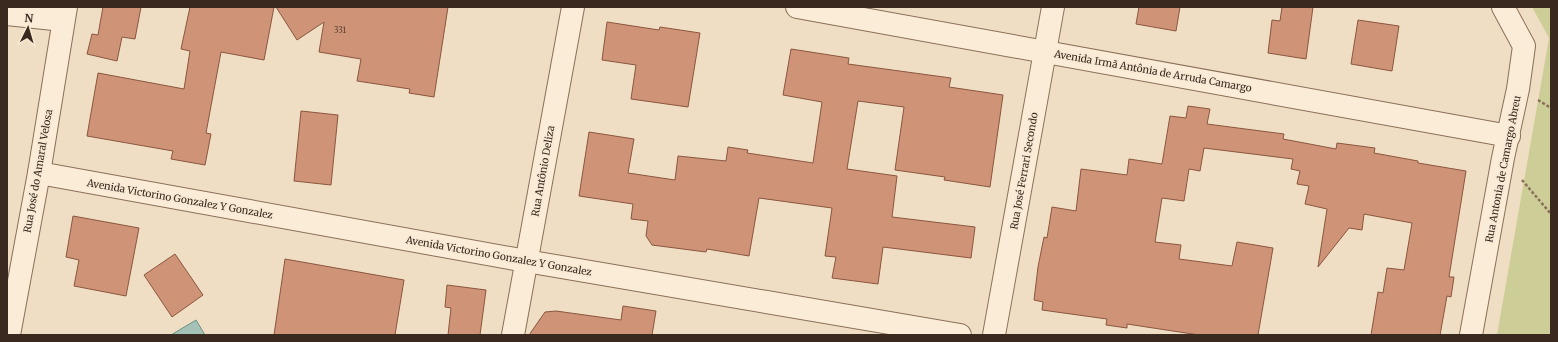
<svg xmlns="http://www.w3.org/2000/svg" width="1558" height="342" font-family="Merriweather,serif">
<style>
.green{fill:#cdce97}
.water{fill:#a6c2b7;stroke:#6c9184}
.building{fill:#cf9478;stroke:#8a563e}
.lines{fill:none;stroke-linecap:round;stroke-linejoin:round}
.street-casing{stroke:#8b6f59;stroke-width:24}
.path{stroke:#8b6f59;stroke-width:2.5;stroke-dasharray:3 2;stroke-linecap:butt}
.street{stroke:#faecd7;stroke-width:22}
.labels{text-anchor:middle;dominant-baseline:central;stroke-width:3.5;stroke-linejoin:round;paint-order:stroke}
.number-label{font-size:8px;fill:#5f4434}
.street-label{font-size:10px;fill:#3a291e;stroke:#f7e9d3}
</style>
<rect width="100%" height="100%" fill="#efdec3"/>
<path class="green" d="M1532,7h19v328h-54l52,-297z"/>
<path class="water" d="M196,320l9,15h-34z"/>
<g class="building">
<path d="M103,7h38l-6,32 -13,-2 -5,24 -30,-7 5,-20 6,1z"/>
<path d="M190,7h84l-10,53 -43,-8 -15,81 5,1 -6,31 -34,-6 2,-8 -86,-15 11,-63 86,16 6,-38 -9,-2z"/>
<path d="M276,7h172l-14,90 -25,-4 1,-4 -53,-8 4,-22 -42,-7 5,-30 -27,18z"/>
<path d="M1139,7h41l-4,24 -40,-7z"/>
<path d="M1282,7h31l-7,52 -38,-6 4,-33 8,1z"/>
<path d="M1358,20l41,6 -7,45 -41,-7z"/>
<path d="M607,22l52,8 1,-3 40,6 -12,74 -57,-8 5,-34 -34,-5z"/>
<path d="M791,49l58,9 -1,6 103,14 -2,9 54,8 -13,92 -46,-7 1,-3 -50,-7 9,-63 -46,-6 -11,68 50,7 -5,41 83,10 -4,31 -88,-11 -5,37 -46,-6 4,-21 -11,-1 7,-48 -73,-10 -10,58 -42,-7 -1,3 -54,-7 -6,-9 2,-15 -17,-2 2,-15 -54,-8 10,-64 45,7 -6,34 47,7 3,-24 48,5 2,-14 20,3 -1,3 66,10 9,-61 -39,-7z"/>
<path d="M1188,106l22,3 -3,15 77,10 -1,5 53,10 1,-6 38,5 -1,5 44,8v2l48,8 -17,106h5l-3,20 -4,-1 -7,39h-69l7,-43 5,1 4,-25 17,2 8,-47 -48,-9 -2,16 -13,-2 -31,39 9,-58 -22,-5 4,-18 -12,-2 3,-13 -9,-2 2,-10 -89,-11 -4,23 -11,-2 -5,32 -22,-3 -7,44 26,3 -2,14 53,7 5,-24 36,6 -15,87h-59l-72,-11v4l-21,-3 1,-6 -65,-9 1,-8 -9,-2 4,-33 6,-30 3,1 5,-31 24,4 5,-42 46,6 2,-16 33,5 8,-48 16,2z"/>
<path d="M301,111l37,4 -7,70 -37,-4z"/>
<path d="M73,216l66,12 -13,68 -52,-10 5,-26 -13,-3z"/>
<path d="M175,254l28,41 -31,22 -28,-42z"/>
<path d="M285,259l119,21 -9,55h-121z"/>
<path d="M447,285l39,5 -6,45h-32l3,-27 -6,-1z"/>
<path d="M623,306l33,5 -4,24h-123l16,-23 11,-1 65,9z"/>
</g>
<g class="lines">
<g class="street-casing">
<g id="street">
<path d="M797,7l712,129"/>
<path d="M7,14l56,6"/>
<path d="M39,173l487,88 434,74"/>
<path d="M9,335l30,-162 27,-166"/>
<path d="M513,335l60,-328"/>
<path d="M994,335l59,-328"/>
<path d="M1471,335l32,-177 15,-69 6,-43 -21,-39"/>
</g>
</g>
<g class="path">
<path d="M1538,100l13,8"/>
<path d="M1522,180l29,34"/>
</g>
<use href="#street" class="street"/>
</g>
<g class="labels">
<g class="number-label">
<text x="340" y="30">331</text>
</g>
<g class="street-label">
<text transform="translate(1153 71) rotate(10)">Avenida Irmã Antônia de Arruda Camargo</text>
<text transform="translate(1503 169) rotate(-79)">Rua Antonia de Camargo Abreu</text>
<text transform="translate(38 171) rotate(-80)">Rua José do Amaral Velosa</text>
<text transform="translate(543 171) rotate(-80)">Rua Antônio Deliza</text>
<text transform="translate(1024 171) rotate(-80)">Rua José Ferrari Secondo</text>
<text transform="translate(180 199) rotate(10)">Avenida Victorino Gonzalez Y Gonzalez</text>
<text transform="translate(499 256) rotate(10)">Avenida Victorino Gonzalez Y Gonzalez</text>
</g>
</g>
<rect width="1558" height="342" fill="none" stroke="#3a291e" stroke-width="16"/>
<g transform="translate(28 28) rotate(5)" stroke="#f7e9d3" stroke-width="3" paint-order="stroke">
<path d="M0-3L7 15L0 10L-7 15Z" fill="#3a291e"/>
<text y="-6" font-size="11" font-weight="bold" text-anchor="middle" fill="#3a291e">N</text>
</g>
</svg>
